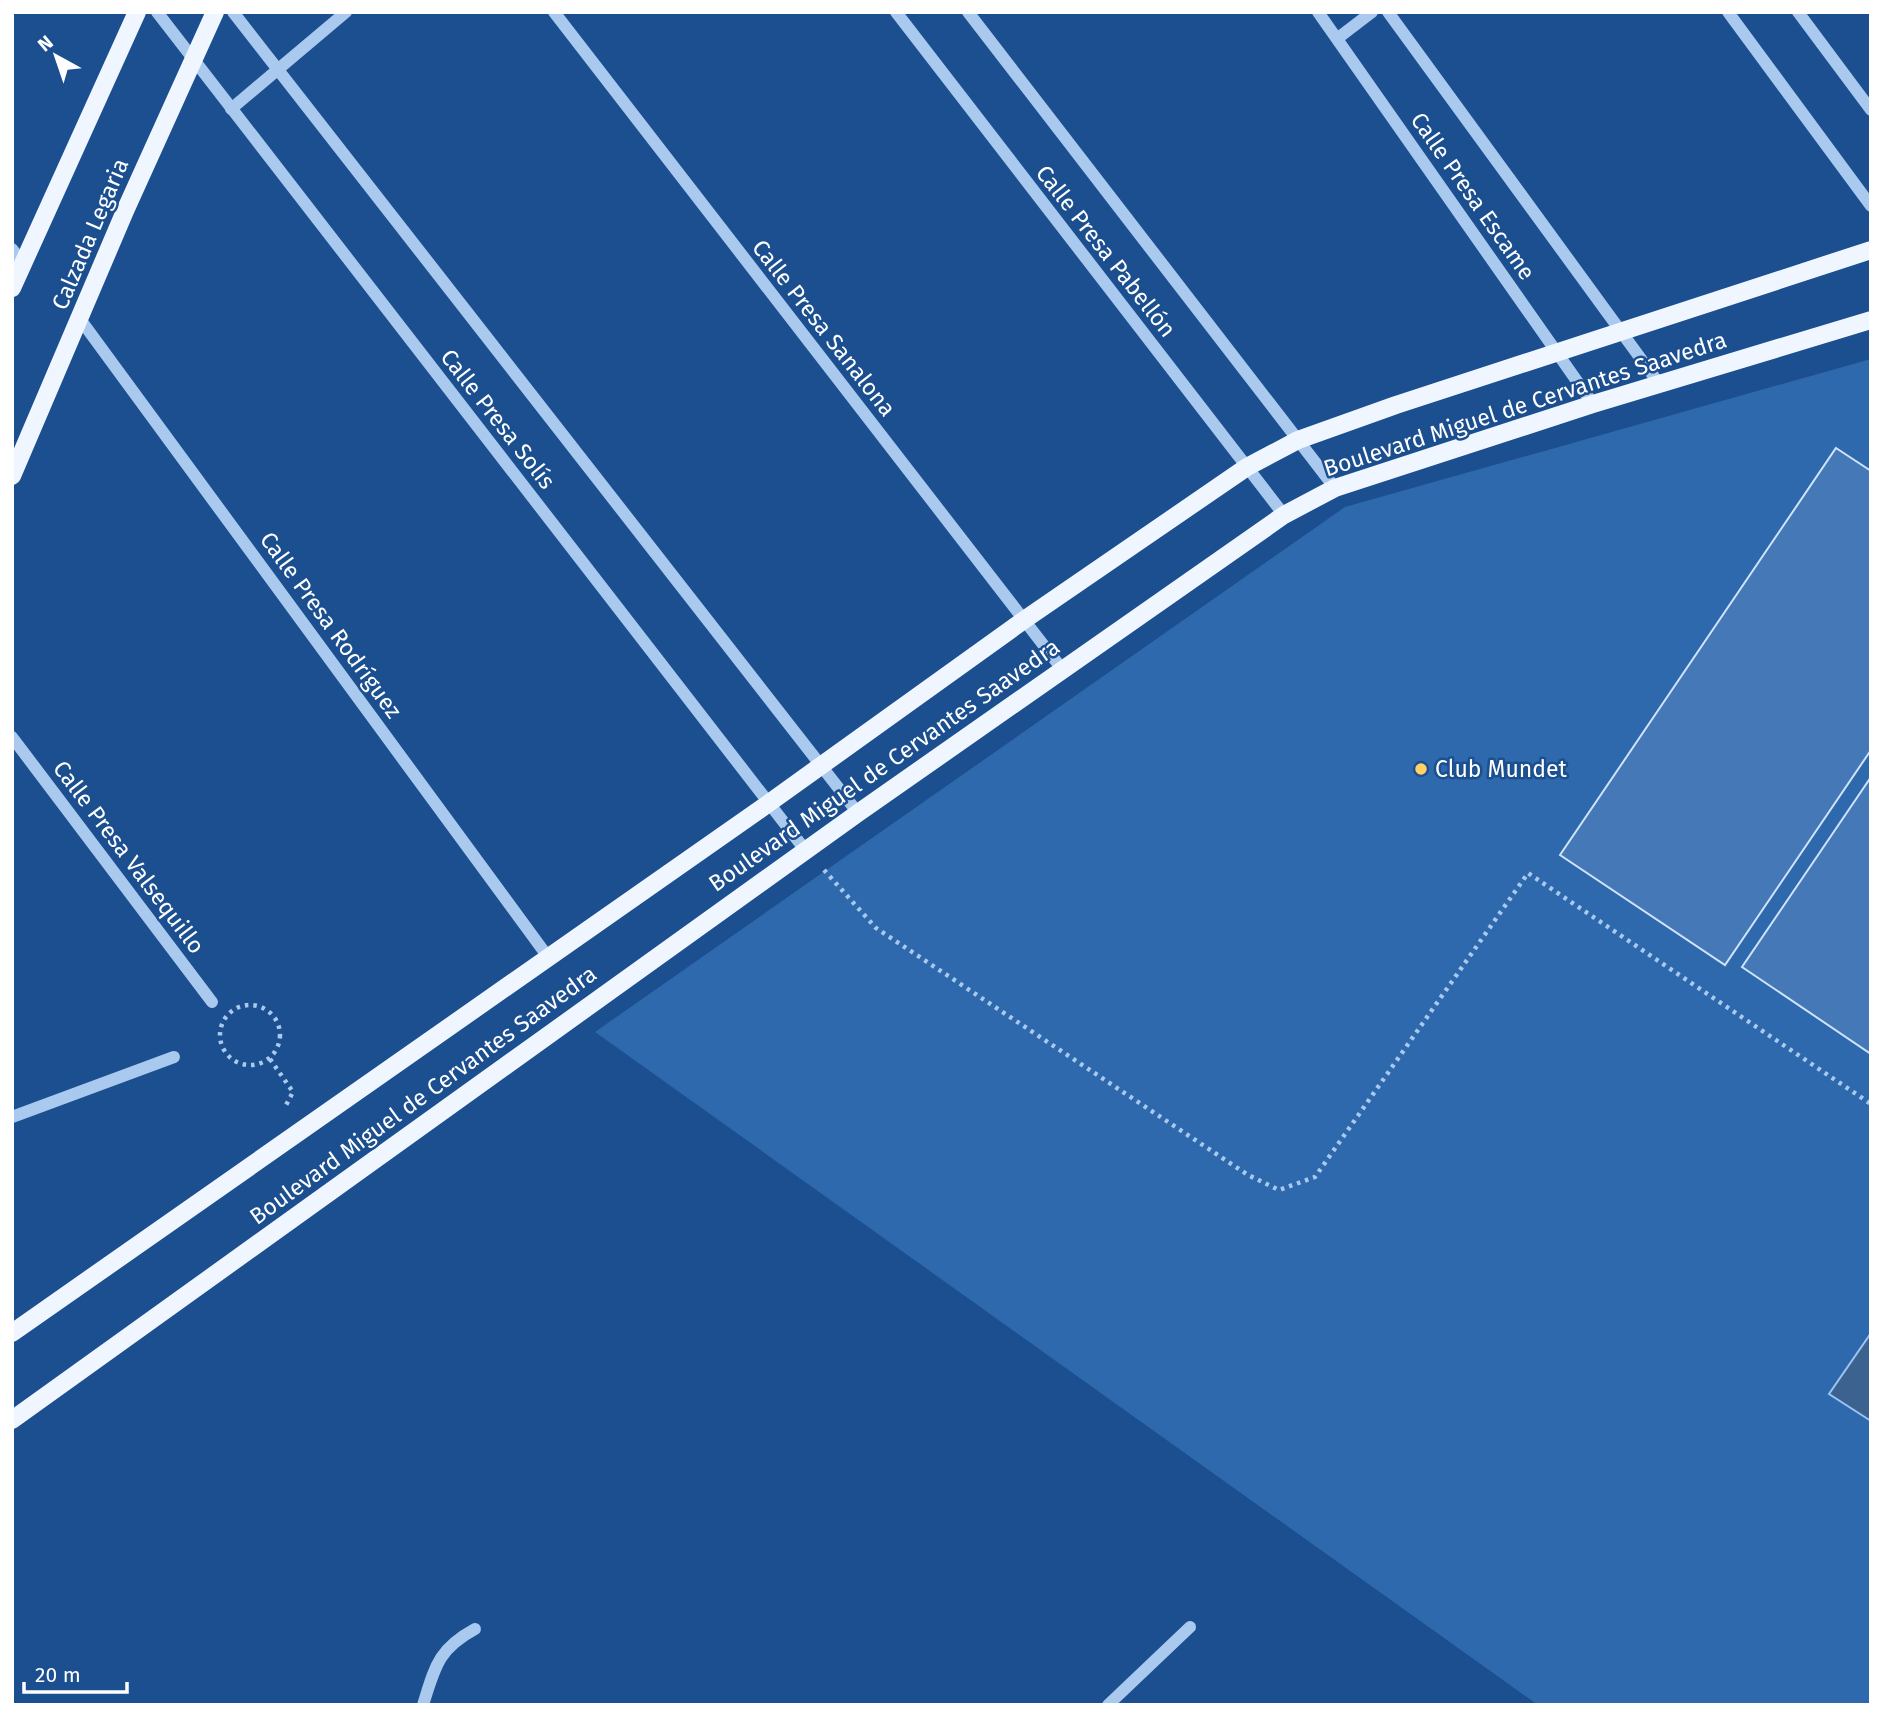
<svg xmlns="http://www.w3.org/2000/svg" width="1883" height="1717" font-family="'Fira Sans',sans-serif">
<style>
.green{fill:#2e69ad}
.water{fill:#3c6290;stroke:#9cc4f0;stroke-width:2}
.building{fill:#4478b7;stroke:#cfe3fa;stroke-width:2}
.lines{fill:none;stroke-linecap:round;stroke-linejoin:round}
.path{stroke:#a9c9ee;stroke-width:4.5;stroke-dasharray:3.5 5;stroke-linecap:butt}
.minor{stroke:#a9c9ee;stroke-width:12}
.major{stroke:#f0f6ff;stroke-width:18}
.poi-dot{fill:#ffd166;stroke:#1b4f8f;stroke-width:2.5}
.labels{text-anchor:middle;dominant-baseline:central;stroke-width:5;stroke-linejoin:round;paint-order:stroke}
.street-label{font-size:23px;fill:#fff;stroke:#1b4f8f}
.poi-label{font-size:23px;fill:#fff;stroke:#1b4f8f;text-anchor:start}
</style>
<rect width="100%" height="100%" fill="#1b4f8f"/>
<path class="green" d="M1871,359v1346h-333l-943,-673 750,-525z"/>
<path class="water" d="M1871,1333v88l-42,-27z"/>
<g class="building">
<path d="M1836,448l35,23v279l-146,215 -165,-110z"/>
<path d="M1871,777v277l-129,-87z"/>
</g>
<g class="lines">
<g class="path">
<path d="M824,870l52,58 372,247 31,15 36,-13 213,-304 343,231"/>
<circle cx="250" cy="1035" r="30"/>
<path d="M270,1059l23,33 -8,15"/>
</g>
<g class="minor">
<path d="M157,12l649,839"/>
<path d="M233,12l625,801"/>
<path d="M554,12l508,657"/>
<path d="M896,12l388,503"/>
<path d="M968,12l367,476"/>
<path d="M1318,12l275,392"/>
<path d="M1388,12l272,373"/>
<path d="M1728,12l143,194"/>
<path d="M1798,12l73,98"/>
<path d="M1338,38l34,-26"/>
<path d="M231,109l115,-97"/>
<path d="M12,249l11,14"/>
<path d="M80,319l468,638"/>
<path d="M12,737l200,265"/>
<path d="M12,1117l162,-60"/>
<path d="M423,1705c12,-38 15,-56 52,-76"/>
<path d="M1108,1705l82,-78"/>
</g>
<g class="major">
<path d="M12,288l125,-276"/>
<path d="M12,476l113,-265 90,-199"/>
<path d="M12,1333l757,-530 255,-183 223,-153 51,-27 98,-35 475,-155"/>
<path d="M12,1420l846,-607 426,-298 51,-27 258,-84 278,-84"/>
</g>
</g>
<circle class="poi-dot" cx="1421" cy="769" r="7"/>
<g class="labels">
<g class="street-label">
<text transform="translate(1473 196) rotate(55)">Calle Presa Escame</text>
<text transform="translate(90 234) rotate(-67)">Calzada Legaria</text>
<text transform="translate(1106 251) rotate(52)">Calle Presa Pabellón</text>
<text transform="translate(824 328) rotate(52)">Calle Presa Sanalona</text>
<text transform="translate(1525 404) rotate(-18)">Boulevard Miguel de Cervantes Saavedra</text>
<text transform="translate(498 419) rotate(52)">Calle Presa Solís</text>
<text transform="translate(331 625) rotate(54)">Calle Presa Rodríguez</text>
<text transform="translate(884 765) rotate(-35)">Boulevard Miguel de Cervantes Saavedra</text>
<text transform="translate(129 857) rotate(53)">Calle Presa Valsequillo</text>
<text transform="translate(423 1095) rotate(-36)">Boulevard Miguel de Cervantes Saavedra</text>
</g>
<g class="poi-label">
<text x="1435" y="769">Club Mundet</text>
</g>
</g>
<rect width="1883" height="1717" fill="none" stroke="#ffffff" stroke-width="28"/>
<g transform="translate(56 56) rotate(320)" stroke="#1b4f8f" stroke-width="5" paint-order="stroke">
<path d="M0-5L12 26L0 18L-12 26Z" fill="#ffffff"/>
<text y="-10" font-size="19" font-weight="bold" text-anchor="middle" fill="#ffffff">N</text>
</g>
<path d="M24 1682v10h103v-10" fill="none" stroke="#ffffff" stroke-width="3.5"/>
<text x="35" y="1682" font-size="21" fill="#ffffff" stroke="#1b4f8f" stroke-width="5" paint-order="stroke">20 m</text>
</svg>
